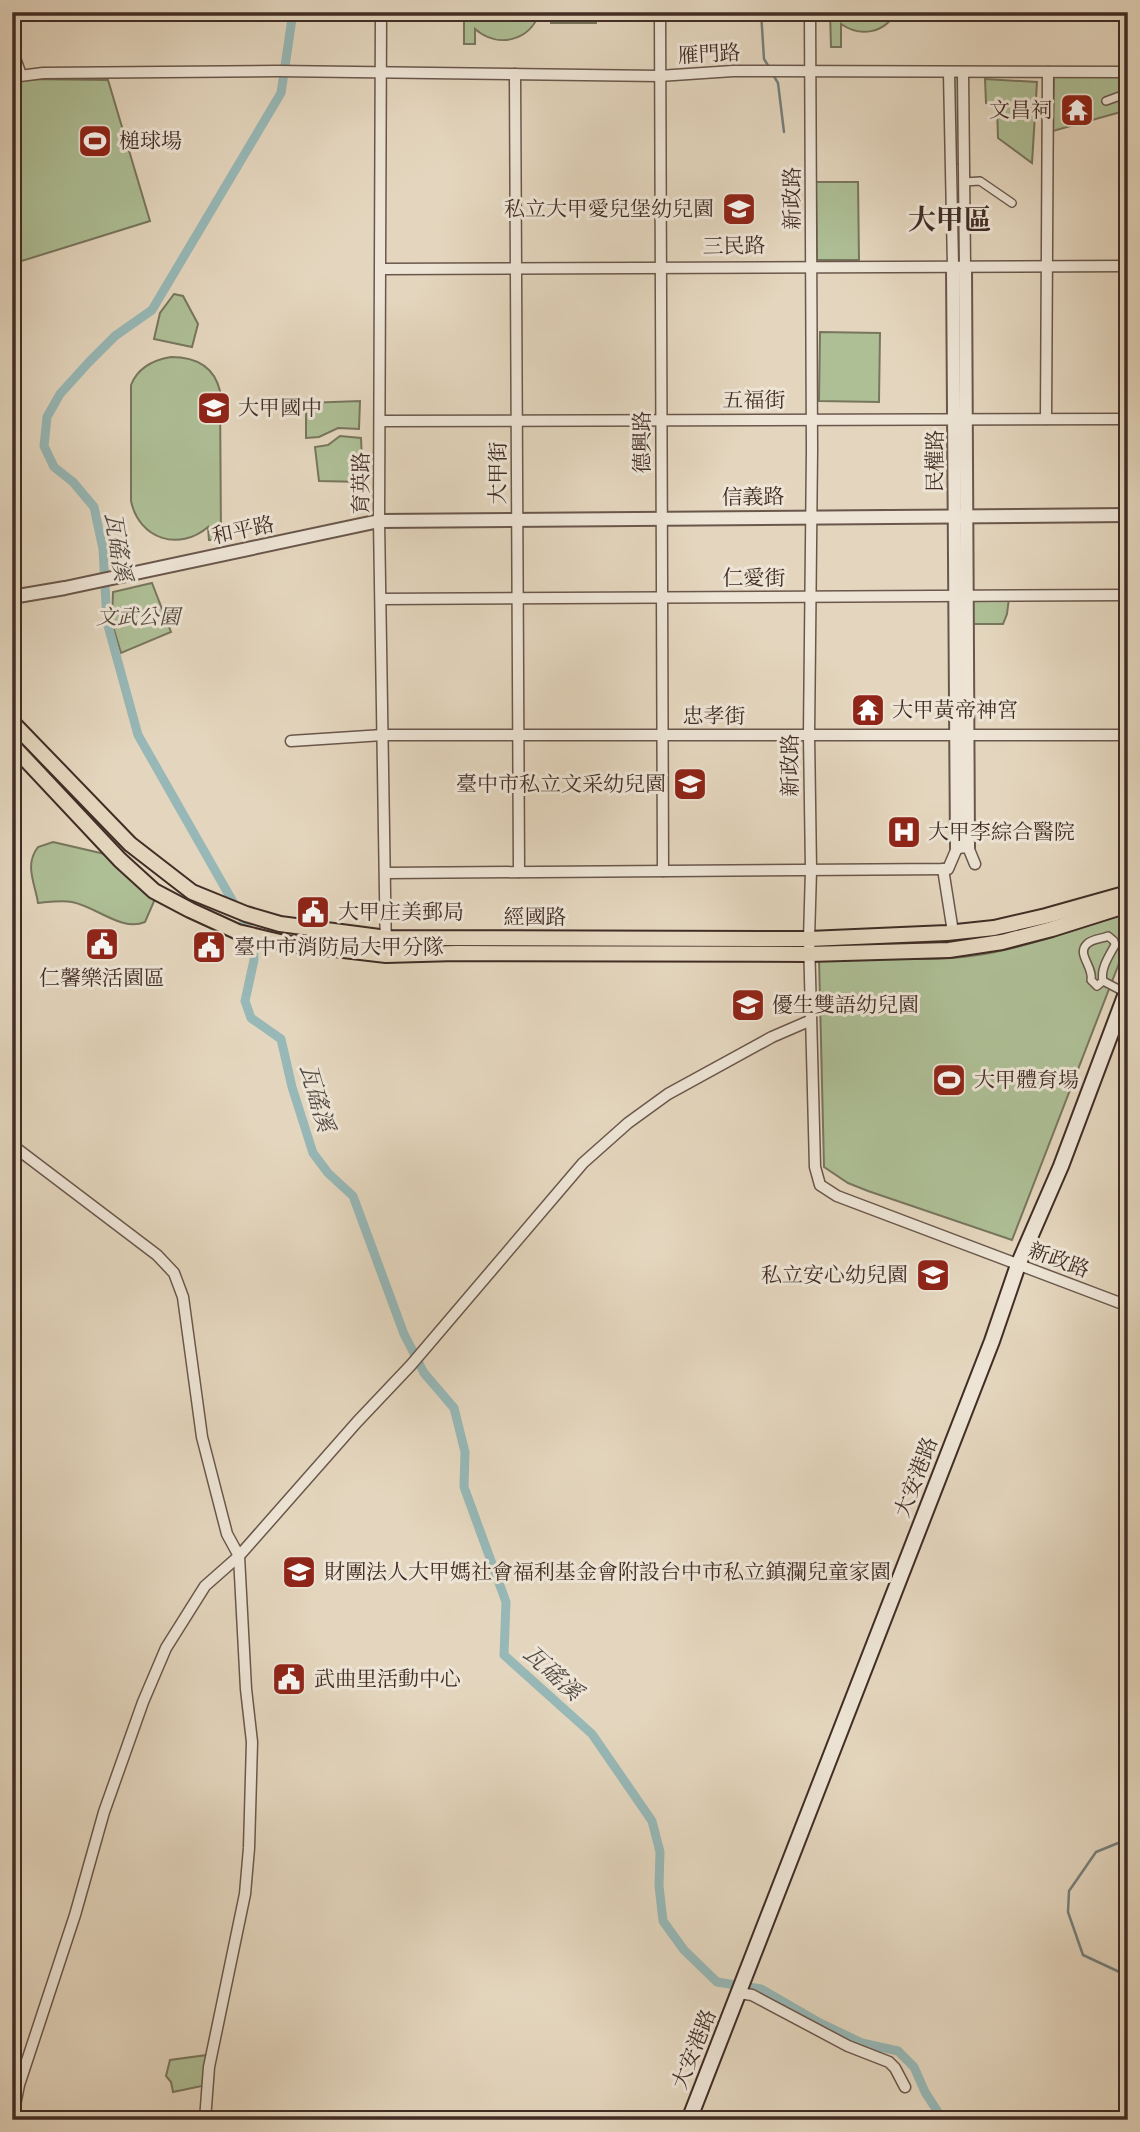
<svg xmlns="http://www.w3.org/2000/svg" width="1140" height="2132" font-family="'IM FELL French Canon','Noto Serif TC',serif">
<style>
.green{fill:#aebf96;stroke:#78765e;stroke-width:2}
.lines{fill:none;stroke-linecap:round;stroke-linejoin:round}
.stream{stroke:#75807d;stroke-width:2.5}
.canal{stroke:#97b8b7;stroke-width:9}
.pedestrian-casing{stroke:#6a574b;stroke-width:10}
.minor-casing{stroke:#6a574b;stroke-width:13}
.tertiary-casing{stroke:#6a574b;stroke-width:16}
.secondary-casing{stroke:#412d25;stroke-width:18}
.primary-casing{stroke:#412d25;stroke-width:18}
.pedestrian{stroke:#ede4d5;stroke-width:7}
.minor{stroke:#ede4d5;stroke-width:10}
.tertiary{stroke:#ede4d5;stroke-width:12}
.secondary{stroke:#ede4d5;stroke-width:14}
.primary{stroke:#e4d6be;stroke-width:14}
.labels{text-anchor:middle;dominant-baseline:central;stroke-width:6;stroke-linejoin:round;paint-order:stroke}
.street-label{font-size:21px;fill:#412d25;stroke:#ede4d5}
.poi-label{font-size:21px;fill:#412d25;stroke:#ede4d5;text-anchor:start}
.park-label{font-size:21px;font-style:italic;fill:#574a3c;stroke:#ede4d5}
.water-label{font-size:23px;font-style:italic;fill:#524942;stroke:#ede4d5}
.district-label{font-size:28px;font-weight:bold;fill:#412d25;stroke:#ede4d5}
</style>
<rect width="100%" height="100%" fill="#e4d6be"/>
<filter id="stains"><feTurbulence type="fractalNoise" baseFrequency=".00286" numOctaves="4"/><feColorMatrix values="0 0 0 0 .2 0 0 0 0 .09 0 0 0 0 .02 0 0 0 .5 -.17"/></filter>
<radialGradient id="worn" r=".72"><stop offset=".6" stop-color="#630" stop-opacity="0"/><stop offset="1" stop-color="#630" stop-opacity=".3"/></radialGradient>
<g class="green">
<path d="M464,12h76c-10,29 -42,37 -65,17v15h-11z"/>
<rect x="551" y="12" width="45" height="11"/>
<path d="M830,12h66c-12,22 -36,25 -55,12v23h-10z"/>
<path d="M1054,73h74v37l-75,21z"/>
<path d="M951,77h8l2,87h-9z"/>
<path d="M24,79l84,1 42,141 -138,43v-181z"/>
<path d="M985,79l52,3 -5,81 -34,-25 -1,-32 -11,-3z"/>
<path d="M816,182h42l1,78h-42z"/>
<path d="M174,294l9,2 15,28 -6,23 -38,-8 6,-26z"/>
<path d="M820,332l60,1 -1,69 -60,-1z"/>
<path d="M171,357c25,0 43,9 49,34l1,149h-12l-1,-13c-29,25 -69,12 -77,-26v-116c7,-18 22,-25 40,-28z"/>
<path d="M360,401l-1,28 -21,-1 -19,9 -13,1v-35z"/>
<path d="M340,436l21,2 2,44 -44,-1 -4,-34 13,-2z"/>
<path d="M152,583l19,49 -50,21 -9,-30 1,-31z"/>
<path d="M972,598h37l-2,16 -4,10h-32z"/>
<path d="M53,842l56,13 46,44 -10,23c-23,10 -48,-15 -73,-20 -11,-2 -23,0 -34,1 -3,-20 -14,-38 0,-56z"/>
<path d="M1128,911v29l-116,300 -144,-49 -20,-8 -24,-16 -5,-209 2,-2c51,1 106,7 157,-1 51,-8 101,-27 150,-44z"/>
<path d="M207,2055l-5,31 -29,6 -2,-10 -5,-6 4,-16z"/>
</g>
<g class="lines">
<g class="stream">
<path d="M761,12l3,47 5,8"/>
<path d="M772,73l6,10 6,49"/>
<path d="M1128,1839l-32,13 -27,39 -1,21 15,43 45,21"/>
</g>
<path class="canal" d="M293,12l-12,81 -129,217 -37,26 -26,26 -29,32 -13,23 -3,29 10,21 19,15 21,25 9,42 4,73 31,113 115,202 1,23 -9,41 6,17 30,21 11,48 21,66 15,20 25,23 51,138 20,39 30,35 11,44 -1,35 42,115 -2,53 88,79 60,87 8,31 -1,34 4,35 21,29 33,32 44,7 57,33 44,21 36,8 16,16 11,25 18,28"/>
<g class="pedestrian-casing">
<g id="pedestrian">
<path d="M1118,72l10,9"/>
<path d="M1106,101l22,-8"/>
<path d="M964,182l16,-1 32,22"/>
<path d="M1108,936l6,5 1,4c-6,11 -15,24 -12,36l-6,5 -6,-6c3,-13 -15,-26 -4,-36 6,-6 15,-5 21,-8z"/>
<path d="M1103,981l23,12"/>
</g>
</g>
<g class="minor-casing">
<g id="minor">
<path d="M381,12l-2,509 7,434"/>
<path d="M660,12l3,859"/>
<path d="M810,12l2,438 -3,285 2,135 -2,69 6,228 5,18 17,11 291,110"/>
<path d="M12,50l9,25"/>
<path d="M949,73l4,193"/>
<path d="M963,73l2,193"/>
<path d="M515,74l4,798"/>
<path d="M12,77l31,-4 234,-2 382,5 74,-5 395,1"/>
<path d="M382,269c248,-3 497,-3 746,-3"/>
<path d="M1046,419l2,-347"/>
<path d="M380,421l748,-2"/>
<path d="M381,599l747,-4"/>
<path d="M291,741l92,-6h745"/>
<path d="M943,869l10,63"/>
<path d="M386,873l562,-4 9,-21 11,-1 7,17"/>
<path d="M12,1145l145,110 17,18 9,24 19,140 25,97 12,22 7,133 6,53 -3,106 -4,46 -36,173 -4,53"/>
<path d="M739,1993l13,2 96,51 41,16 6,6 10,19"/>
<path d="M12,2120l7,-35 56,-170 29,-103 39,-110 23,-54 39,-62 34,-30 118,-134 54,-57 172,-202 45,-40 40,-29 104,-57 37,-16"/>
</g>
</g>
<g class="tertiary-casing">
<g id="tertiary">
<path d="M953,266l4,582"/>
<path d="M965,266l3,581"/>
<path d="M12,597l53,-9 314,-67 749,-6"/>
</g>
</g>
<g class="secondary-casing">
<path id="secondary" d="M689,2120l303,-779 26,-76 43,-99 67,-178"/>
</g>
<g class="primary-casing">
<g id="primary">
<path d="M12,722l118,122 62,48 54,22 34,10 107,14 422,1 138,-6 47,-5 52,-12 82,-23"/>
<path d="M12,745l108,115 34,31 36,19 48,22 46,11 102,12 70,-2 353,1 140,-4 53,-8 50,-13 76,-24"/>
</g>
</g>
<use href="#pedestrian" class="pedestrian"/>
<use href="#minor" class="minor"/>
<use href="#tertiary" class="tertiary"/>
<use href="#secondary" class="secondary"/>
<use href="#primary" class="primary"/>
</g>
<defs>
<g id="temple-square" transform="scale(1.75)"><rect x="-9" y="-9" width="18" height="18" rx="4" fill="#8f2418" stroke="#ede4d5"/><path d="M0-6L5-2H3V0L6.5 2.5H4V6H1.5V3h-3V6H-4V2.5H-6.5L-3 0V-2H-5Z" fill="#fff"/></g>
<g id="stadium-square" transform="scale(1.75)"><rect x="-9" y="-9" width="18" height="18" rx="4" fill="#8f2418" stroke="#ede4d5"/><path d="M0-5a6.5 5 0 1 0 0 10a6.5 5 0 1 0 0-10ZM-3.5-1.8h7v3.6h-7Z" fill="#fff"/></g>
<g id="school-square" transform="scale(1.75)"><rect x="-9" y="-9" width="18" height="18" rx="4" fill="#8f2418" stroke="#ede4d5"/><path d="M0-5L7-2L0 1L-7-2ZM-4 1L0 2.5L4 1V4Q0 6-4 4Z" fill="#fff"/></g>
<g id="hospital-square" transform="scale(1.75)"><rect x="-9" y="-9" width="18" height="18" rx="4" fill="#8f2418" stroke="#ede4d5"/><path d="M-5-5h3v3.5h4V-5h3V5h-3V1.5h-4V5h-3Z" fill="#fff"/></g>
<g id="civic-square" transform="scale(1.75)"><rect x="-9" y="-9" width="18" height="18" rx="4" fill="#8f2418" stroke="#ede4d5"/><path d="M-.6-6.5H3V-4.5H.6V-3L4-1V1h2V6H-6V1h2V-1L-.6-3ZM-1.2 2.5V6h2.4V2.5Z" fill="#fff"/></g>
</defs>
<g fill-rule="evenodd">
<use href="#temple-square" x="1077" y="110"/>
<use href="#stadium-square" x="95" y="141"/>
<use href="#school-square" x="739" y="209"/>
<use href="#school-square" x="214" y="408"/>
<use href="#temple-square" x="868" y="710"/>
<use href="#school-square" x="690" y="784"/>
<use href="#hospital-square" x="904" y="832"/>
<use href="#civic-square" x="313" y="912"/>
<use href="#civic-square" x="102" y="944"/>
<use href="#civic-square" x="209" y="947"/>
<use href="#school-square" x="748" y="1005"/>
<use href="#stadium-square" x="949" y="1080"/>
<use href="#school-square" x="933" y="1275"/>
<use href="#school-square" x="299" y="1572"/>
<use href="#civic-square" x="289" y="1679"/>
</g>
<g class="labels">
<g class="street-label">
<text transform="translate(709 54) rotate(-3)">雁門路</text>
<text transform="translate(792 198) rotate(-90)">新政路</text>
<text transform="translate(734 246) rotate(-1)">三民路</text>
<text x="754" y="400">五福街</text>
<text transform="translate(642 442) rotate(-90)">德興路</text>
<text transform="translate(935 461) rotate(-90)">民權路</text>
<text transform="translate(498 473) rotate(-90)">大甲街</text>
<text transform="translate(361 483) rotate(-90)">育英路</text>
<text transform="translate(753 497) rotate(-1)">信義路</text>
<text transform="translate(243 530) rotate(-12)">和平路</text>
<text x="754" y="578">仁愛街</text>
<text x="714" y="716">忠孝街</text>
<text transform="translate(790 765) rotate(-90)">新政路</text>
<text x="535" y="917">經國路</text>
<text transform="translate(1059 1260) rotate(20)">新政路</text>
<text transform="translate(916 1477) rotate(-69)">大安港路</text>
<text transform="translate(694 2049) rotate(-68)">大安港路</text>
</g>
<g class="poi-label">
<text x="1052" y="110" text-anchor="end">文昌祠</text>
<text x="119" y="141">槌球場</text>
<text x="714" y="209" text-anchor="end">私立大甲愛兒堡幼兒園</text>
<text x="238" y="408">大甲國中</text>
<text x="892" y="710">大甲黃帝神宮</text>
<text x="666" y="784" text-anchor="end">臺中市私立文采幼兒園</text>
<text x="928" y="832">大甲李綜合醫院</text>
<text x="338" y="912">大甲庄美郵局</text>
<text x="234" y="947">臺中市消防局大甲分隊</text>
<text x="102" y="978" text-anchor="middle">仁馨樂活園區</text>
<text x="772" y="1005">優生雙語幼兒園</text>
<text x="974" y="1080">大甲體育場</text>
<text x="908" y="1275" text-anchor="end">私立安心幼兒園</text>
<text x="324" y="1572">財團法人大甲媽社會福利基金會附設台中市私立鎮瀾兒童家園</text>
<text x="314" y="1679">武曲里活動中心</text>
</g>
<g class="park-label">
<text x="138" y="617">文武公園</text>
</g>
<g class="water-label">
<text transform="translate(118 547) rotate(81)">瓦磘溪</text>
<text transform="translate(317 1098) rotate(74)">瓦磘溪</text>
<text transform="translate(553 1673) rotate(42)">瓦磘溪</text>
</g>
<g class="district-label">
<text x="950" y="219">大甲區</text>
</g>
</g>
<rect width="1140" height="2132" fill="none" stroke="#e4d6be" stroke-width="42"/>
<rect x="14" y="14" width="1112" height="2104" fill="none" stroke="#412d25" stroke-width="3.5"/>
<rect x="21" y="21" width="1098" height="2090" fill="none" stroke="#412d25" stroke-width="2"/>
<rect width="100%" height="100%" filter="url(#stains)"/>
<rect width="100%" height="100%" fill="url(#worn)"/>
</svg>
